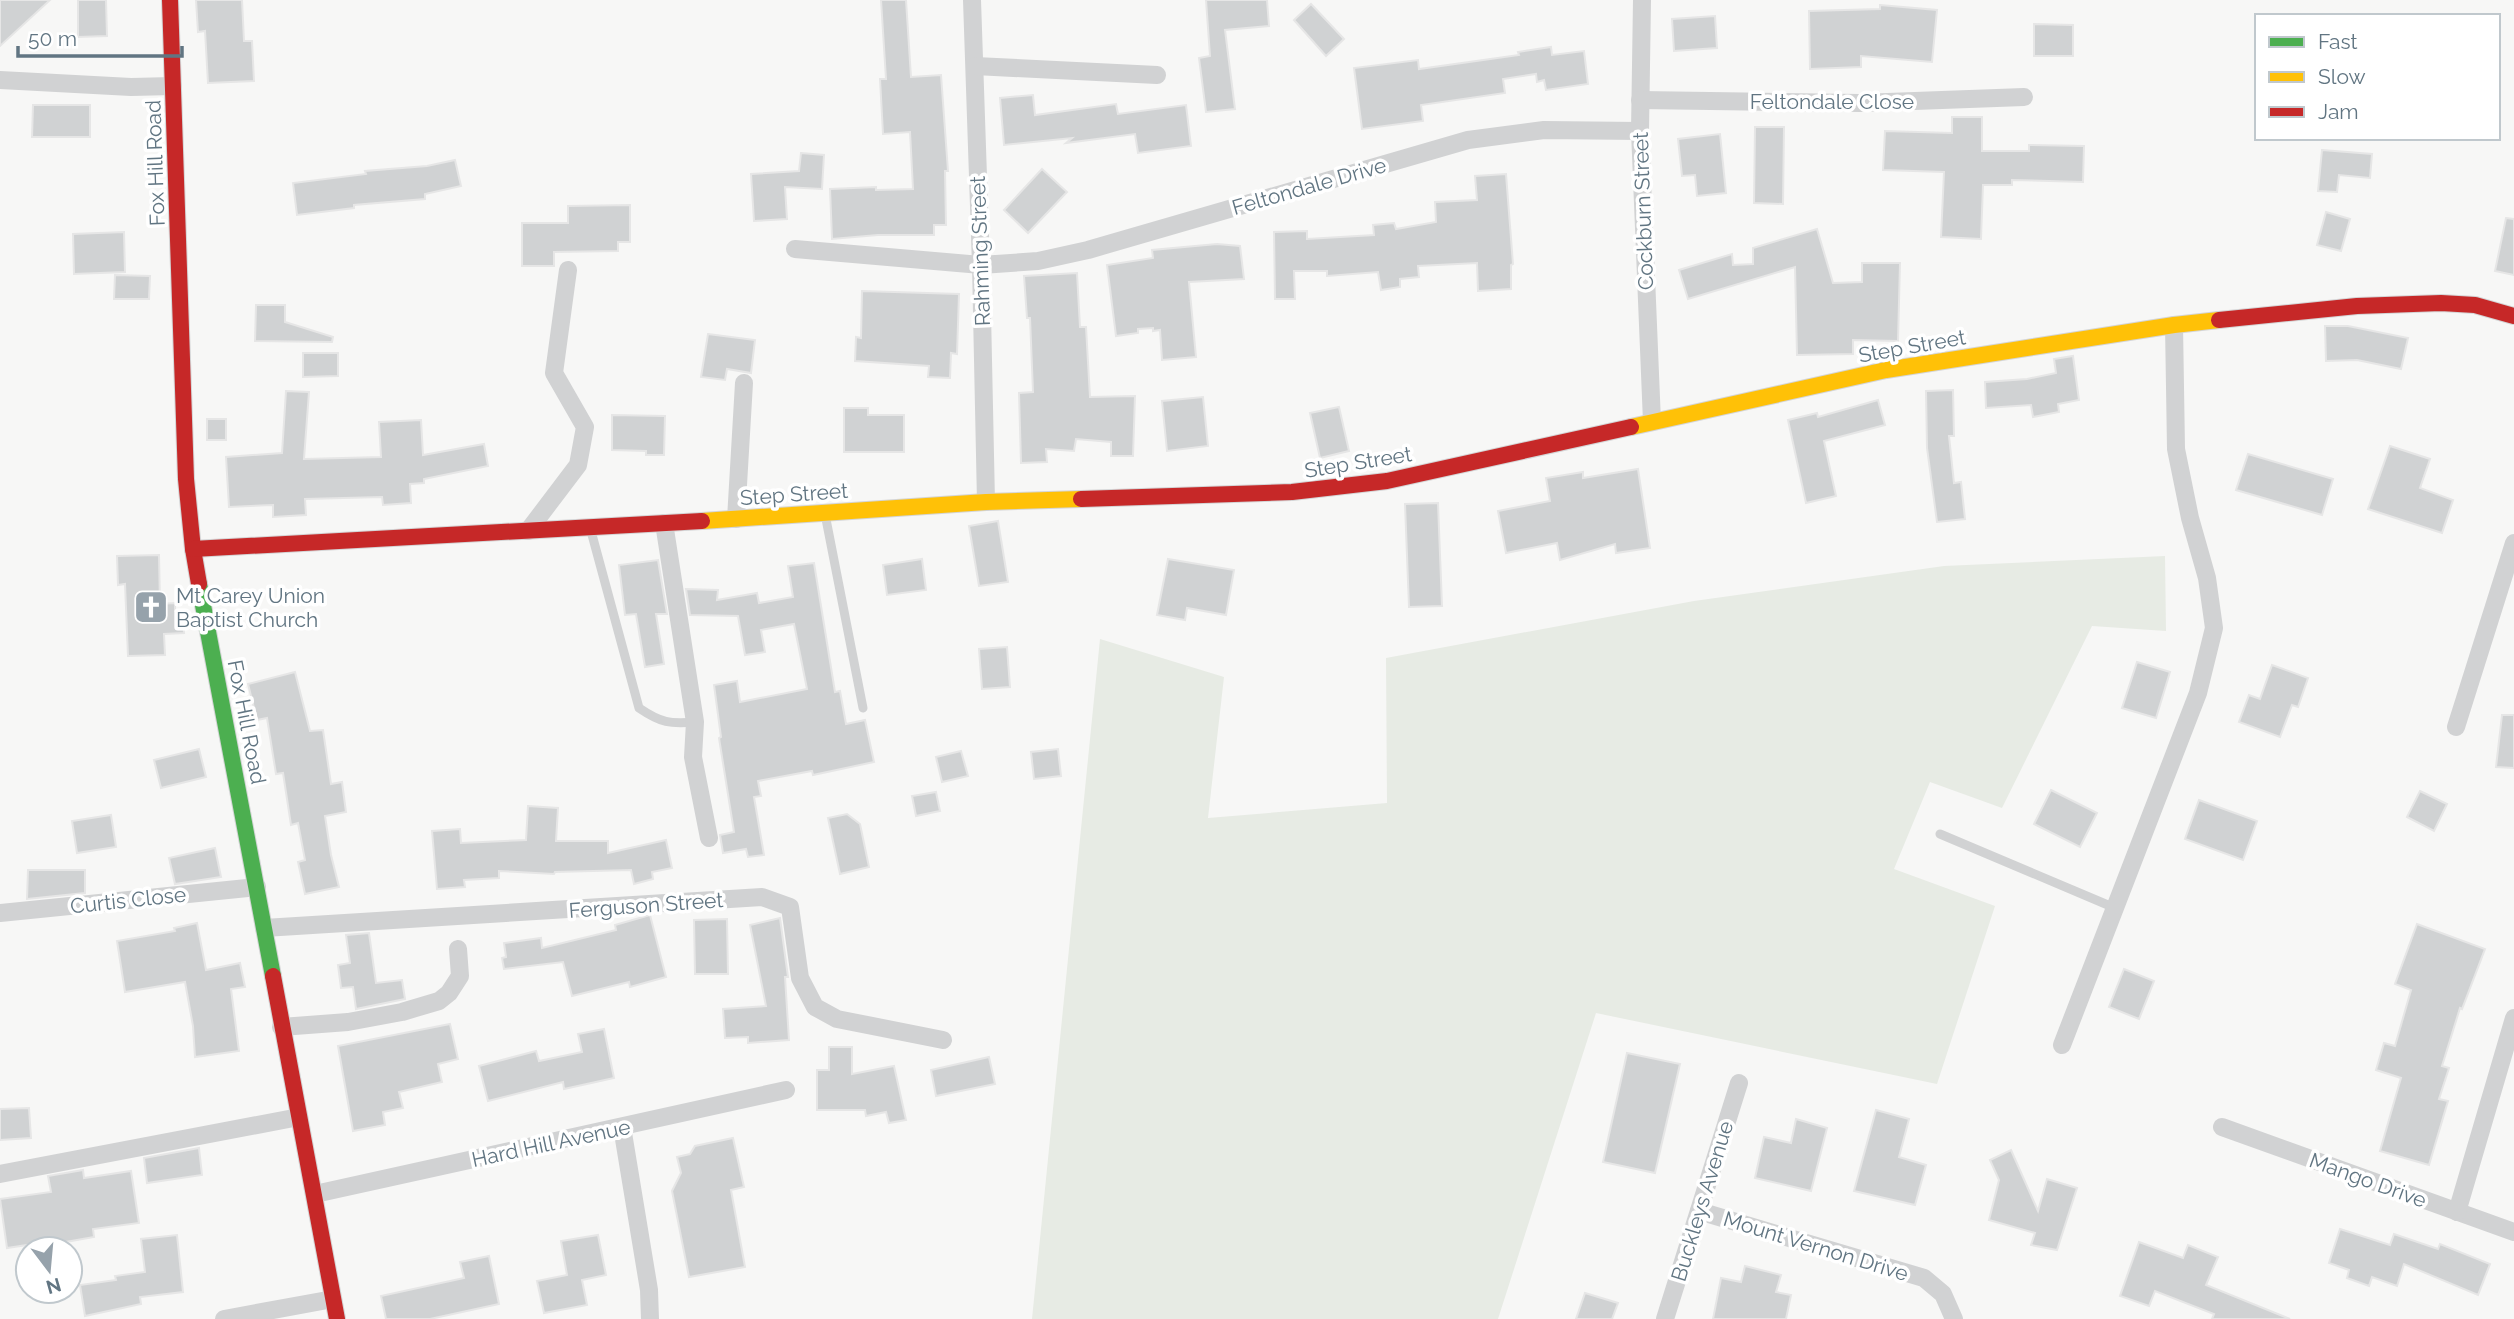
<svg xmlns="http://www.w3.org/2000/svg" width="2514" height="1319" font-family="Raleway,sans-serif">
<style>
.green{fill:#e7ebe4}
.building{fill:#d0d2d3;stroke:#e6e6e6;stroke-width:2}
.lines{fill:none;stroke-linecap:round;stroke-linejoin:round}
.fast-casing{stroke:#d4d5d6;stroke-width:18}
.slow-casing{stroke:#d4d5d6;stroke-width:18}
.jam-casing{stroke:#d4d5d6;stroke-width:18}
.lane{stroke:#d1d2d3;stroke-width:9}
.street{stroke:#d1d2d3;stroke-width:18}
.fast{stroke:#4caf50;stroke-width:16}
.slow{stroke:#ffc107;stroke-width:16}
.jam{stroke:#c62828;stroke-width:16}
.labels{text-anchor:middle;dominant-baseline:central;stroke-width:7;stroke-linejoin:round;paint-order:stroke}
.street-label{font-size:21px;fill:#617582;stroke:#fff}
.poi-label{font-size:21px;fill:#617582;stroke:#fff;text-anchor:start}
</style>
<rect width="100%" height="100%" fill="#f7f7f6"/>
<path class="green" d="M2165,556l1,75 -74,-5 -90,182 -72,-26 -36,87 101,37 -58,178 -341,-71 -98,306h-466l68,-680 124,38 -16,141 179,-15 -1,-145 308,-57 250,-35z"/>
<g class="building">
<path d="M0,0h50l-50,46z"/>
<path d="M78,0h28l1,36 -29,1z"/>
<path d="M196,0h46l2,41h8l2,40 -46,2 -3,-52 -7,1z"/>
<path d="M881,0h25l5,77 30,-2 7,96h-3l1,54h-12v10h-56l-46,4 -2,-50 46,-2v3l37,-1 -3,-57 -27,2 -3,-55h6z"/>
<path d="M1206,0h61l2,26 -44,4 10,79 -29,3 -7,-54 11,-2z"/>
<path d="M1311,4l33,35 -18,17 -32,-36z"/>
<path d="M1880,5l57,5 -5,52 -71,-6v11l-51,2 -1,-58 71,-2z"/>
<path d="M1715,16l2,32 -43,3 -2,-32z"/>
<path d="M2034,24l39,1v31h-39z"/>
<path d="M1551,47l1,8 32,-4 4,33 -42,6 -2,-10 -7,2 -1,-8 -33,5 2,14 -84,12 2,16 -61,8 -8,-61 64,-8 1,9 100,-14 -1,-3z"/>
<path d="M1033,95l2,20 81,-11 2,10 68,-9 5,41 -53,7 -3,-19 -69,9 6,-5 -68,7 -4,-47z"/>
<path d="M33,105h57v32h-58z"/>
<path d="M1952,117h30v34h47v-6l55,1 -1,36 -71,-2v5h-29l-2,54 -40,-2 3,-65 -61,-2 2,-39 67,2z"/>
<path d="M1755,127h29l-1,77 -29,-1z"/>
<path d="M1720,134l6,59 -29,3 -2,-21 -13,1 -4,-37z"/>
<path d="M2322,150l50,4 -2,24 -31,-3 -2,17 -19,-1z"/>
<path d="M801,153l23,2 -2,34 -37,-2 2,32 -33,2 -3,-47 48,-3z"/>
<path d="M455,160l6,26 -36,8v5l-71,6v3l-57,7 -4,-32 73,-9 -1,-3 62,-5z"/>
<path d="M1042,169l25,23 -39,41 -24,-23z"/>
<path d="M1506,174l7,90 -2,1v24l-33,2 -1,-28 -59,3 1,11 -19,2v8l-19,3 -3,-18 -51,4v-5h-33l1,28h-20l-1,-67 33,-1v8l67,-4 -1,-10 21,-2 2,6 40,-7 -1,-20 42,-2 -2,-24z"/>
<path d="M630,205v37h-12v9l-64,1v14h-32v-43h46v-17z"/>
<path d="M2326,212l24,7 -9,32 -24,-6z"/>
<path d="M2506,218l8,1v56l-19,-4z"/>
<path d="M1817,229l16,54 29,-1v-19h38l-2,78 -45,-1v14l-56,1 -2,-88 -107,32 -9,-29 53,-16 1,11 20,-1v-16z"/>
<path d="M124,232l1,40 -51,2 -1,-40z"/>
<path d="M1217,244l23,2 4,33 -55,3 7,75 -34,3 -2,-30 -7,1v-3l-15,1v4l-22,3 -9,-71 46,-7 -1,-8z"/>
<path d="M1077,273l3,54h6l4,70 45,-1 -2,60h-22v-14l-35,-3 -2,12 -28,-2 1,13 -26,1 -2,-70 14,-1 -3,-74h-3l-3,-42z"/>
<path d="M115,275l35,1 -1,23h-35z"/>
<path d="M862,291l97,3 -2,60 -6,-1 -1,25 -22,-1 1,-11 -74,-5 1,-24 5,1z"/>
<path d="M256,305h29v17l48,15 -1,5 -77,-1z"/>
<path d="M2325,326h23l60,12 -7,31 -44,-9 -31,1z"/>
<path d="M708,334l47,6 -4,33 -24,-4 -2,11 -24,-3z"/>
<path d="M303,353h35v23l-35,1z"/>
<path d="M2073,356l6,44 -21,4 1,8 -26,5 -2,-12 -45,3 -1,-26 42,-3 29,-6 -2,-14z"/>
<path d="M1953,390l1,46h-5l5,47 7,-1 4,37 -28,3 -10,-74 -1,-57z"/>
<path d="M286,391l23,1 -5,67 77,-2 -2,-35 42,-2 2,35 61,-11 4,22 -64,13v4l-14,1 1,19 -28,2 -1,-8 -77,2 1,16 -33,2v-12l-44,2 -3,-50 56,-4z"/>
<path d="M1203,397l5,49 -41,5 -5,-50z"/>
<path d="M1878,400l7,25 -61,16 12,55 -30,7 -18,-83 29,-7 1,4z"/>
<path d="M1339,407l10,44 -29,7 -10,-45z"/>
<path d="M844,408h24v7h36v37h-60z"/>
<path d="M612,415l53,1 -1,39h-18v-4l-34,-1z"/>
<rect x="207" y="419" width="19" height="21"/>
<path d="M2390,446l40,13 -10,29 33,12 -11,33 -74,-24z"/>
<path d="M2248,454l85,25 -11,36 -86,-25z"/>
<path d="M1638,469l12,79 -34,5 -1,-9 -55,16 -3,-17 -51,10 -8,-42 52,-10 -4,-23 37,-6v6z"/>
<path d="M1438,503l4,103 -33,1 -4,-103z"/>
<path d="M998,521l10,61 -29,4 -10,-60z"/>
<path d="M159,555l1,49 15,-1v8h8l1,22 -20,1 1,21 -37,1 -3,-72 -7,1 -1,-29z"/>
<path d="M922,559l4,31 -39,5 -4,-30z"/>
<path d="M1168,559l66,11 -8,45 -39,-7 -2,12 -28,-5z"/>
<path d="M658,560l9,54h-11l8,50 -19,3 -9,-53 -11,1 -6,-50z"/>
<path d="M814,563l21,129 5,-1 6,33 19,-4 9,42 -61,13 -1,-4 -54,10 3,15 -7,1 10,58 -16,2 -2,-8 -23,4 -3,-18 14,-3 -15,-94 2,-1 -7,-52 23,-4 3,21 67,-13 -13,-65 -33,6 4,22 -20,3 -7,-39 -48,-1 -4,-26 32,1 -1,10 40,-7 2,10 34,-6 -5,-31z"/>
<path d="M1007,647l3,40 -28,2 -3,-40z"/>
<path d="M2137,662l33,10 -14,46 -34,-10z"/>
<path d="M2272,665l36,13 -10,29 -6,-2 -12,32 -41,-15 10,-27 11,4z"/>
<path d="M295,672l15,59 13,-1 8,54 11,-2 4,30 -21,4 6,39 8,32 -34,7 -7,-32 7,-2 -7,-37 -7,2 -8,-52 -7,1 -9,-56 -10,2 -9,-36z"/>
<path d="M2502,715h12v53l-18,-1z"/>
<path d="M199,749l7,28 -45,11 -7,-28z"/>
<path d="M1058,749l3,27 -27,3 -3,-27z"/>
<path d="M961,751l7,25 -26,6 -6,-25z"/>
<path d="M2051,790l46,23 -17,34 -46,-23z"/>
<path d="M2420,791l27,13 -13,27 -27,-14z"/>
<path d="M936,792l4,19 -24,5 -4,-20z"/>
<path d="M2199,800l58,21 -14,39 -58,-21z"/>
<path d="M528,806l30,2 -2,33h52v12l58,-13 6,28 -20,4 1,7 -19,5 -3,-14 -76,2 -1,2 -55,-3v7l-35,2 1,7 -28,2 -5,-58 28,-2 1,14 65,-3z"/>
<path d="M847,814l13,10 9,43 -29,7 -12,-56z"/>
<path d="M111,815l5,32 -39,6 -5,-32z"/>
<path d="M215,848l6,29 -46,7 -6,-26z"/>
<path d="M28,870h57v23l-58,6z"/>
<path d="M650,915l16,62 -36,10 -1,-5 -57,14 -9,-34 -59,7 -2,-11 4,-1 -2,-14 37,-5 1,10 74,-18 -1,-5z"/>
<path d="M780,918l8,59h-3l4,63 -41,3v-6l-23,1 -2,-29 43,-3 -16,-81z"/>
<path d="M727,919l1,55h-33l-1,-54z"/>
<path d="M197,923l9,47 34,-7 5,24 -14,2 8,62 -44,6 -2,-31 -8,-44 -60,10 -8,-51 58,-10 -1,-3z"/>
<path d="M2417,924l68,25 -23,60 -2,-1 -18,58 7,2 -10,31 9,2 -19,64 -49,-14 21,-73 -25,-8 8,-27 11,3 16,-56 -16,-6z"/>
<path d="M369,933l7,50 26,-3 3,19 -49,10 -3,-22 -12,1 -3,-23 12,-2 -4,-28z"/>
<path d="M2124,969l30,12 -15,38 -30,-12z"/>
<path d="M450,1024l8,35 -20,5 4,18 -43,10 4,16 -20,4 2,13 -32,6 -15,-85z"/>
<path d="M604,1029l10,49 -50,11 -1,-7 -75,19 -9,-35 57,-15 3,10 43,-9 -4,-18z"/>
<path d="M829,1047h23v27l42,-8 12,54 -17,3 -3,-11 -20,4 -1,-6h-48v-40h12z"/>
<path d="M1627,1053l53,11 -25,109 -52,-11z"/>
<path d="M989,1057l6,27 -59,12 -5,-26z"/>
<path d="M29,1108l2,30 -31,2v-31z"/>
<path d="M1876,1110l33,9 -10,38 27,8 -11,40 -61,-14z"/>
<path d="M1796,1119l31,9 -16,63 -56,-13 9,-41 27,6z"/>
<path d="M733,1138l11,49 -13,3 14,77 -56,10 -17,-86 9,-18 -4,-16 13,-3 5,-8z"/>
<path d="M199,1148l3,27 -55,8 -3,-25z"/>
<path d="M2011,1150l27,61 9,-32 30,9 -20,62 -26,-5 4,-12 -46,-13 10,-40 -9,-20z"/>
<path d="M83,1170l1,8 47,-7 8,52 -46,6 1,8 -34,6 -1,-3 -52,8 -7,-49 51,-7 -3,-16z"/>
<path d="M2340,1229l50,16 4,-11 44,15 2,-5 50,20 -12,31 -74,-31 -7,22 -25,-9 -3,9 -22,-8 2,-8 -20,-7z"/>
<path d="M177,1235l6,57 -43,5 1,7 -56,12 -5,-31 36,-5 -1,-4 30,-4 -4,-33z"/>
<path d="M598,1235l8,40 -24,5 5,25 -43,8 -7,-32 30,-6 -6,-34z"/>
<path d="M2139,1242l44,16 5,-13 30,12 -12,28 84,34h-78l2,-5 -59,-23 -6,15 -29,-10z"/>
<path d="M489,1256l10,48 -69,15h-44l-5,-23 83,-18 -4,-16z"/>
<path d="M1745,1266l36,9 -5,17 15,3 -5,24h-73l8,-41 20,4z"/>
<path d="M1585,1293l33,10 -6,16h-36z"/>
</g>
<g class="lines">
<g class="fast-casing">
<path id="fast" d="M199,584l74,392"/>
</g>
<g class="slow-casing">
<g id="slow">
<path d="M1631,427l255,-57 288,-45 45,-5"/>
<path d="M702,521l284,-19 95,-3"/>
</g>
</g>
<g class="jam-casing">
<g id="jam">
<path d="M170,0l16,479 7,70 6,35"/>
<path d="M2219,320l138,-14 84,-3 34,2 39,11"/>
<path d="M1081,499l211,-7 95,-11 244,-54"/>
<path d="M193,549l509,-28"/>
<path d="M273,976l64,343"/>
</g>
</g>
<g class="lane">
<path d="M825,514l38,194"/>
<path d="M591,531l48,177c22,15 31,16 56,14"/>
<path d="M1940,834l175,74"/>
</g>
<g class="street">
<path d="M972,0l9,265 5,237"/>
<path d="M1642,0l-2,131 12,291"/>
<path d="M975,66l182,9"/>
<path d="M0,80l131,7 42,-1"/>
<path d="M1640,100l220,3 164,-6"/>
<path d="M795,249l186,16 57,-4 50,-11 380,-110 76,-10 96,1"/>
<path d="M736,519l8,-136"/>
<path d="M664,523l31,199 -2,35 16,81"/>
<path d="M528,531l50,-66 7,-38 -31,-54 14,-103"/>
<path d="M2456,727l58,-184"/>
<path d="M0,913l257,-26"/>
<path d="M264,928l498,-31 28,10 10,71 15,29 22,12 106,21"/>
<path d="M281,1027l67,-5 54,-10 37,-11 10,-8 11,-17 -2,-27"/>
<path d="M2062,1045l136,-352 16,-65 -7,-50 -17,-60 -14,-69 -2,-124"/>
<path d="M622,1127l27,163 1,29"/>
<path d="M2222,1127l292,105"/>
<path d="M0,1174l299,-57"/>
<path d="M315,1194l471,-104"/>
<path d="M1699,1211l225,67 19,16 11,25"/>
<path d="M2457,1212l57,-194"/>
<path d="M224,1319l109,-20"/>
<path d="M1665,1319l74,-236"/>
</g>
<use href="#fast" class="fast"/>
<use href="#slow" class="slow"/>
<use href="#jam" class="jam"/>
</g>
<defs>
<g id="church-square" transform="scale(1.75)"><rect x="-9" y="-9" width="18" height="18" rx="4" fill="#96a2ab" stroke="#fff"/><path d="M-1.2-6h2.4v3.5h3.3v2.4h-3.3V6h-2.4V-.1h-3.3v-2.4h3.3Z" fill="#fff"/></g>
</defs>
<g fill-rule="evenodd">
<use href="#church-square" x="151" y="607"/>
</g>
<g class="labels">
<g class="street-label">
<text x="1832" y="101">Feltondale Close</text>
<text transform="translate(155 163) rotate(-92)">Fox Hill Road</text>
<text transform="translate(1309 186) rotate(-16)">Feltondale Drive</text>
<text transform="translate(1643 211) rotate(-92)">Cockburn Street</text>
<text transform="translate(980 251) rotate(-92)">Rahming Street</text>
<text transform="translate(1912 346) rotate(-10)">Step Street</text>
<text transform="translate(1358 462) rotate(-9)">Step Street</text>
<text transform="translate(794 494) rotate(-4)">Step Street</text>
<text transform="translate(247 722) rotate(79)">Fox Hill Road</text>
<text transform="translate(128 900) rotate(-6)">Curtis Close</text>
<text transform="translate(646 905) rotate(-4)">Ferguson Street</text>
<text transform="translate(551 1143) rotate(-12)">Hard Hill Avenue</text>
<text transform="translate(2368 1180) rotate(20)">Mango Drive</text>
<text transform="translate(1702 1201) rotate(-73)">Buckleys Avenue</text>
<text transform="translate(1816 1246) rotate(17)">Mount Vernon Drive</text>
</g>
<g class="poi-label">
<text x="176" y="595">Mt Carey Union<tspan x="176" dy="24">Baptist Church</tspan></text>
</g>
</g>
<rect x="2255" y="14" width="245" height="126" fill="#ffffff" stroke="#c0c8cd" stroke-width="2"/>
<rect x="2269" y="37" width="35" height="10" fill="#4caf50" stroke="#c0c8cd" stroke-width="2"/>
<text x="2318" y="49" font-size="21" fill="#617582">Fast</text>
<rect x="2269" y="72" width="35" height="10" fill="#ffc107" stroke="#c0c8cd" stroke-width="2"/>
<text x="2318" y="84" font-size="21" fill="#617582">Slow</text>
<rect x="2269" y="107" width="35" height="10" fill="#c62828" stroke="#c0c8cd" stroke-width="2"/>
<text x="2318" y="119" font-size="21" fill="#617582">Jam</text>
<g transform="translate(49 1270) rotate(164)"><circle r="33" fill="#ffffff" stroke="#c0c8cd" stroke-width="2"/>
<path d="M0-5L12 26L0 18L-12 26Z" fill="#96a2ab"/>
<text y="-10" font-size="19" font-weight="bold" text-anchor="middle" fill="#617582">N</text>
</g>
<path d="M18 46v10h164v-10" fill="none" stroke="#617582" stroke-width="3.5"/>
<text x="28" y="46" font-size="21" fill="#617582" stroke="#ffffff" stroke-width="5" paint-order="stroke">50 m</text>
</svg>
